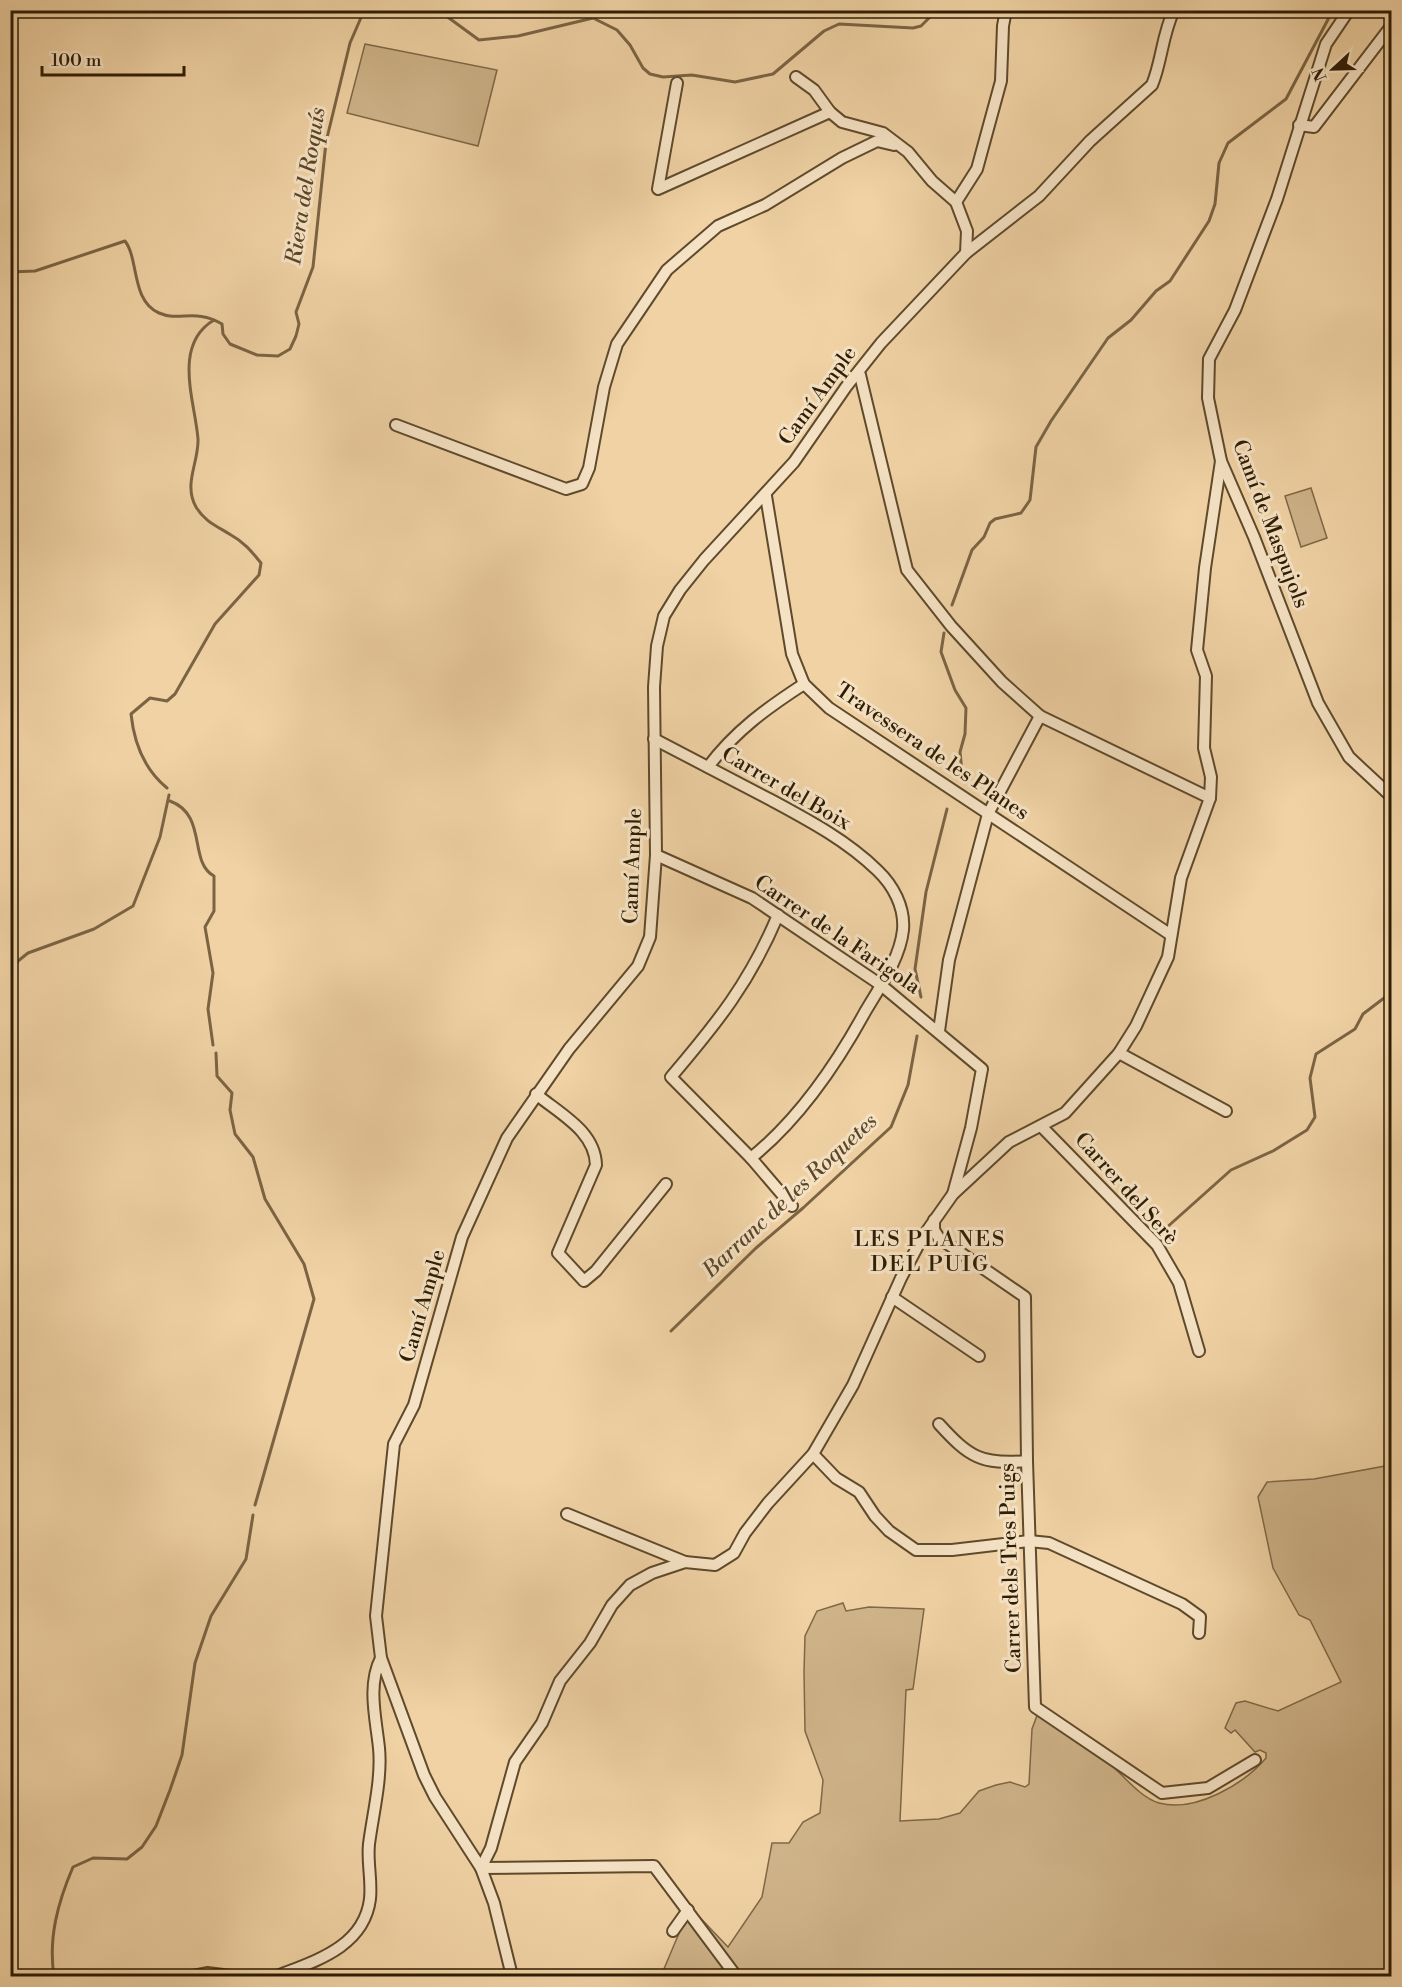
<svg xmlns="http://www.w3.org/2000/svg" width="1402" height="1987" font-family="'Libre Bodoni',serif">
<style>
.green{fill:#cfb389;stroke:#7e6846;stroke-width:1.5}
.lines{fill:none;stroke-linecap:round;stroke-linejoin:round}
.stream{stroke:#7b6444;stroke-width:3}
.minor-casing{stroke:#5e4a2c;stroke-width:14}
.minor{stroke:#f5e2c4;stroke-width:10}
.labels{text-anchor:middle;dominant-baseline:central;stroke-width:6;stroke-linejoin:round;paint-order:stroke}
.street-label{font-size:21px;fill:#2e1d04;stroke:#f5e2c4}
.water-label{font-size:22px;font-style:italic;fill:#5b4729;stroke:#f5e2c4}
.neighbourhood-label{font-size:22px;letter-spacing:1.5px;fill:#2e1d04;stroke:#f5e2c4}
</style>
<rect width="100%" height="100%" fill="#f0d2a4"/>
<filter id="stains"><feTurbulence type="fractalNoise" baseFrequency=".00333" numOctaves="4"/><feColorMatrix values="0 0 0 0 .2 0 0 0 0 .09 0 0 0 0 .02 0 0 0 .5 -.17"/></filter>
<radialGradient id="worn" r=".72"><stop offset=".6" stop-color="#630" stop-opacity="0"/><stop offset="1" stop-color="#630" stop-opacity=".3"/></radialGradient>
<g class="green">
<path d="M365,44l132,26 -19,76 -131,-33z"/>
<path d="M1311,488l16,50 -26,9 -16,-51z"/>
<path d="M1391,1465v511h-730l29,-69 38,40 34,-50 10,-54h17l14,-21 17,-9 3,-33 -18,-49 -1,-59 1,-36 12,-25 26,-8 3,8 23,-4 55,2 -11,80 -7,1 -6,131 39,-2 21,-6 19,-22 17,-6 14,-3 15,5 4,-3 3,-55 6,-16c16,17 40,27 60,41 19,12 39,43 61,49 36,10 85,-19 107,-45v-5l-6,-3 -5,2 -20,-22 -4,3 -6,-5 11,-25 9,-2 33,10 63,-29 -31,-62 -11,-5 -26,-47 -15,-71 9,-15 47,-3z"/>
</g>
<g class="lines">
<g class="stream">
<path d="M438,10l41,30 39,-4 75,-18 24,12 13,15 13,23 7,6 13,3 29,-2 43,7 38,-8 51,-43 15,-7 74,4 8,-2 16,-16"/>
<path d="M10,272l25,-1 90,-30c14,18 6,60 34,72 21,9 36,-5 63,11l1,10 7,10 27,11 21,1 12,-7 6,-13 3,-12 -3,-12 17,-45 13,-125 24,-99 13,-30 6,-3"/>
<path d="M952,605l20,-55 12,-13 6,-14 5,-4 26,-6 9,-13 6,-53 15,-26 57,-83 23,-18 25,-29 14,-10 39,-60 6,-17 4,-41 9,-20 58,-44 47,-89"/>
<path d="M944,633l-3,19 14,38 11,18 -1,26 -5,18 2,20"/>
<path d="M167,788c-22,-18 -33,-45 -36,-74l19,-16 17,3 8,-7 40,-70 44,-49 2,-12c-9,-11 -17,-21 -30,-28 -14,-9 -26,-13 -35,-28 -13,-23 3,-45 2,-68 -3,-38 -26,-94 16,-119"/>
<path d="M170,801c38,14 18,61 44,75v35l-9,16 8,46 -5,36 5,36"/>
<path d="M10,997l1,-22 7,-14 10,-8 66,-24 39,-23 27,-69 9,-42"/>
<path d="M921,997l-6,-28 11,-77 21,-83"/>
<path d="M216,1053l1,23 15,17 -2,17 5,24 18,23 12,42 39,65 10,35 -59,206"/>
<path d="M1165,1229l66,-59 42,-19 34,-21 8,-13 -5,-39 6,-24 39,-25 8,-15 29,-22"/>
<path d="M671,1331l85,-83 47,-40 88,-81 17,-42 9,-49"/>
<path d="M54,1976c-6,-38 4,-74 19,-109l20,-9 34,1 15,-12 14,-21 14,-36 12,-35 13,-92 16,-47 35,-57 7,-44"/>
</g>
<g class="minor-casing">
<g id="minor">
<path d="M1349,10l-23,34 -49,155 -42,111 -26,49 -1,39 13,63 33,76 64,166 31,54 43,40"/>
<path d="M677,83l-19,106 172,-77"/>
<path d="M1299,125l15,2 78,-102"/>
<path d="M956,202l21,-33 24,-88 2,-55 3,-16"/>
<path d="M966,253l73,-57 51,-55 62,-56c10,-24 10,-50 22,-75"/>
<path d="M860,375l47,195 44,56 51,56 38,34 170,82"/>
<path d="M396,425l170,64 16,-5 7,-16 15,-81 13,-43 50,-74 51,-44 47,-21 77,-47 35,-17 17,4"/>
<path d="M766,496l26,158 12,30 25,24 342,227"/>
<path d="M654,739c39,20 78,41 117,61 37,20 75,40 106,70 16,15 28,37 26,60 -3,29 -24,58 -38,82 -29,53 -67,108 -114,146"/>
<path d="M708,767c27,-36 59,-59 96,-83"/>
<path d="M656,855l96,43 129,87 101,84 -11,59 -18,66"/>
<path d="M778,915c-28,67 -61,108 -107,162l80,81 41,48"/>
<path d="M939,1031l10,-71 39,-146 52,-98"/>
<path d="M1119,1053l107,58"/>
<path d="M536,1094c24,20 59,37 60,71l-38,88 26,28 12,-10 70,-87"/>
<path d="M1041,1126l116,119 22,38 20,68"/>
<path d="M934,1220v10l5,8 86,59 2,164 8,246 127,86 46,-5 47,-28"/>
<path d="M892,1297l87,59"/>
<path d="M939,1424c30,33 42,41 88,37"/>
<path d="M813,1454l23,24 23,14 16,24 14,15 27,19h36l77,-9 20,2 133,61 18,13 -1,16"/>
<path d="M567,1514l118,48"/>
<path d="M481,1868l10,-20 24,-86 27,-39 18,-42 30,-38 22,-38 18,-20 22,-12 33,-11 30,3 19,-12 11,-20 23,-30 45,-49 40,-69 48,-107 21,-40 31,-44 56,-52 56,-29 54,-60 17,-27 32,-69 13,-79 29,-80 1,-21 -7,-29 2,-72 -9,-26 8,-82 16,-107"/>
<path d="M481,1868l173,-2 82,110"/>
<path d="M673,1931l15,-21"/>
<path d="M192,1976l15,-3 24,3"/>
<path d="M277,1976c38,-15 87,-29 93,-77 2,-19 -3,-37 -1,-55 4,-31 13,-65 10,-96 -3,-29 -12,-63 2,-90"/>
<path d="M512,1976l-18,-73 -13,-35 -46,-71 -11,-22 -43,-117 -5,-42 18,-172 20,-39 48,-168 45,-99 62,-89 69,-83 12,-29 6,-82 -2,-168 3,-41 7,-30 16,-26 24,-30 90,-98 52,-75 35,-44 85,-90 1,-22 -11,-29 -24,-21 -24,-29 -25,-19 -41,-11 -12,-10 -16,-22 -18,-13"/>
</g>
</g>
<use href="#minor" class="minor"/>
</g>
<g class="labels">
<g class="street-label">
<text transform="translate(818 396) rotate(-54)">Camí Ample</text>
<text transform="translate(1270 524) rotate(69)">Camí de Maspujols</text>
<text transform="translate(932 752) rotate(34)">Travessera de les Planes</text>
<text transform="translate(786 789) rotate(30)">Carrer del Boix</text>
<text transform="translate(633 866) rotate(-88)">Camí Ample</text>
<text transform="translate(837 935) rotate(34)">Carrer de la Farigola</text>
<text transform="translate(1126 1189) rotate(48)">Carrer del Serè</text>
<text transform="translate(423 1306) rotate(-74)">Camí Ample</text>
<text transform="translate(1011 1568) rotate(-92)">Carrer dels Tres Puigs</text>
</g>
<g class="water-label">
<text transform="translate(306 186) rotate(-81)">Riera del Roquís</text>
<text transform="translate(790 1196) rotate(-43)">Barranc de les Roquetes</text>
</g>
<g class="neighbourhood-label">
<text x="930" y="1239">LES PLANES<tspan x="930" dy="25">DEL PUIG</tspan></text>
</g>
</g>
<rect width="1402" height="1987" fill="none" stroke="#f0d2a4" stroke-width="36"/>
<rect x="12" y="12" width="1378" height="1963" fill="none" stroke="#2e1d04" stroke-width="3"/>
<rect x="18" y="18" width="1366" height="1951" fill="none" stroke="#2e1d04" stroke-width="1.5"/>
<g transform="translate(1333 69) rotate(248)" stroke="#f5e2c4" stroke-width="4.5" paint-order="stroke">
<path d="M0-4.5L10 22L0 15L-10 22Z" fill="#2e1d04"/>
<text y="-9" font-size="16" font-weight="bold" text-anchor="middle" fill="#2e1d04">N</text>
</g>
<path d="M42 66v9h142v-9" fill="none" stroke="#2e1d04" stroke-width="3"/>
<text x="51" y="66" font-size="18" fill="#2e1d04" stroke="#f5e2c4" stroke-width="4.5" paint-order="stroke">100 m</text>
<rect width="100%" height="100%" filter="url(#stains)"/>
<rect width="100%" height="100%" fill="url(#worn)"/>
</svg>
